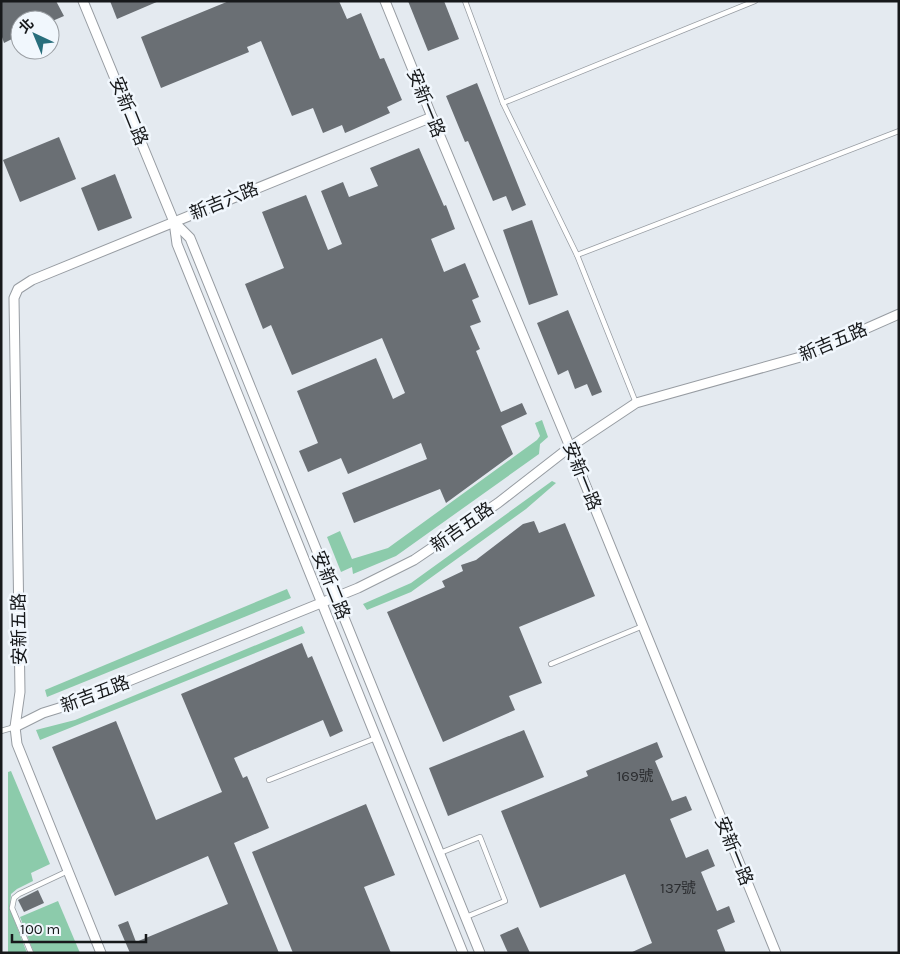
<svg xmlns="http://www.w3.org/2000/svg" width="900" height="954" font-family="Karla,'Noto Sans TC',sans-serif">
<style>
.green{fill:#8ccbab}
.building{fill:#6a6f74}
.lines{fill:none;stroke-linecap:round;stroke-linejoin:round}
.service-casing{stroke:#979ca2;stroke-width:6}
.minor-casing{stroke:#979ca2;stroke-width:11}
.service{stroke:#fff;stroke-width:4.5}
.minor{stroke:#fff;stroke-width:9}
.labels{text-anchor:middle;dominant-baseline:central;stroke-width:5;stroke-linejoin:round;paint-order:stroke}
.number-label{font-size:15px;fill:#2c2e31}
.street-label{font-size:18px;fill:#17191b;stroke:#f1f7fd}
</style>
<rect width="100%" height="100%" fill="#e4eaf0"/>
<g class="green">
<path d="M542,420l6,17 -8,7 -1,10 -143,102 -43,18 -1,-7 -11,5 -14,-35 13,-6 12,28 36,-11 149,-108 3,-4 -5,-13z"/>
<path d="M552,481l4,2 -30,26 -115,83 -44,18 -4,-6 48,-21z"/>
<path d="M287,589l4,9 -244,99 -2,-7z"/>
<path d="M302,626l3,7 -265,107 -4,-10 39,-10z"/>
<path d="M11,771l39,93 -19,9 2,8 -16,8 -6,5 -1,15 17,44h-19v-181z"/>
<path d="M58,901l22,52h-46l-14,-36z"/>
</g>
<g class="building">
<path d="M1,1h55l8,15 -14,6v-2h-30v15l-16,8 -3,-9z"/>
<path d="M110,1h49l-42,18z"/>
<path d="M229,1h110l8,18 14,-6 19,46 4,-1 18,42 -15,7 3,6 -38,17 -7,3 -3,-8 -19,8 -10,-25 -21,8 -31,-75 -14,6 2,5 -88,36 -20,-51z"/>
<path d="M408,1h36l15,38 -31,12z"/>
<path d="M477,83l49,122 -14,6 -6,-15 -13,5 -25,-60 -3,1 -19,-46z"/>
<path d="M59,137l17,42 -56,23 -17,-42z"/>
<path d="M419,148l25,58 2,-1 9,24 -24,10 13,33 21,-9 14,34 -7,3 9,22 -11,4 10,23 -4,2 25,61 21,-9 5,11 -26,12 12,28 -67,49 -6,-14 -86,34 -12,-30 85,-34 -6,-16 -73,31 -7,-16 -33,14 -9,-21 19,-8 -21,-52 79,-33 17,41 12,-6 -23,-55 -90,37 -21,-50 -8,4 -18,-45 39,-16 -22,-56 44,-17 22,55 14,-6 -21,-53 22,-9 6,15 29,-11 -8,-18z"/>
<path d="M115,174l17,44 -34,13 -17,-43z"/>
<path d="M532,220l26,75 -29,10 -26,-75z"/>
<path d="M568,310l34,82 -10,4 -5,-12 -12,5 -7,-19 -10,5 -21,-52z"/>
<path d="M534,521l5,12 26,-10 30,73 -76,31 23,56 -33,13 6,14 -72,32 -56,-130 58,-25 -3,-6 21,-10 -2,-6 15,-5 47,-36z"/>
<path d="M302,643l6,15 4,-2 31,75 -13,6 -7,-17 -89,38 9,20 4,-2 22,52 -35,15 45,110h-149l-12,-28 10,-4 8,21 92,-38 -20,-48 -93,40 -63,-149 64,-26 40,99 66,-28 -41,-98z"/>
<path d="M524,730l20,47 -96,39 -19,-48z"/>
<path d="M657,742l6,15 -8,4 17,40 14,-5 6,14 -22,9 16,39 22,-9 7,17 -14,6 16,39 12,-5 6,16 -18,8 9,23h-96l22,-10 -27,-69 -85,34 -39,-97 87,-35 -2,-5z"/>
<path d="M366,804l29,71 -31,12 27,66h-98l-41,-101z"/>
<path d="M38,890l6,13 -20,9 -6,-12z"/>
<path d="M518,927l12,26h-22l-8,-18z"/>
</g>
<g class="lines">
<g class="service-casing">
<g id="service">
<path d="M465,1l38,102 74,152 59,148"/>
<path d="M503,103l252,-102"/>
<path d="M577,255l322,-124"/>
<path d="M551,664l92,-38"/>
<path d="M1,731l14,-4"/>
<path d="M269,780l107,-42"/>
<path d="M440,853l40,-16 25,64 -39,16"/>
<path d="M31,953l-19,-45 2,-10 5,-4 49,-23"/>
</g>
</g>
<g class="minor-casing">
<g id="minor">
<path d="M83,1l91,221 3,22 286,709"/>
<path d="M385,1l47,116 138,330 206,506"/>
<path d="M174,222l16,16 290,715"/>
<path d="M15,727l28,-14 29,-9 286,-116 56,-28 84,-57 72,-56 66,-44 168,-47 95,-42"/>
<path d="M101,953l-84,-209 -2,-17 5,-35 -6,-394 4,-9 14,-9 400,-163"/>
</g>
</g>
<use href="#service" class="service"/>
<use href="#minor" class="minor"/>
</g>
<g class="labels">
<g class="number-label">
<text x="635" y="776">169號</text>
<text x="678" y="888">137號</text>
</g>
<g class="street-label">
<text transform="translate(426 103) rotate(68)">安新一路</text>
<text transform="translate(129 111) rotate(68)">安新二路</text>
<text transform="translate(224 201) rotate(-22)">新吉六路</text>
<text transform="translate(833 342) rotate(-23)">新吉五路</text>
<text transform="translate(582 476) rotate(68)">安新一路</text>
<text transform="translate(462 527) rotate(-35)">新吉五路</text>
<text transform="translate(331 585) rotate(68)">安新二路</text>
<text transform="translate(19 629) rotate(-91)">安新五路</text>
<text transform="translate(95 694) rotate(-21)">新吉五路</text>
<text transform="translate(734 851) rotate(68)">安新一路</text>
</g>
</g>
<rect width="900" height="954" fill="none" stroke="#17191b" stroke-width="5"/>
<g transform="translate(35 35) rotate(316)"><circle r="24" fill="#f1f7fd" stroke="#9a9ea3"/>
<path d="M0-4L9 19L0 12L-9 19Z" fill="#286e7c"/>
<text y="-8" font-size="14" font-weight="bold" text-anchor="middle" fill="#17191b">北</text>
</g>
<path d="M12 934v8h134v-8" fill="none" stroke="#17191b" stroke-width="2.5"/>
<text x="20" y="934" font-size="15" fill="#17191b" stroke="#f1f7fd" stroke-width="4" paint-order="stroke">100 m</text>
</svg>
